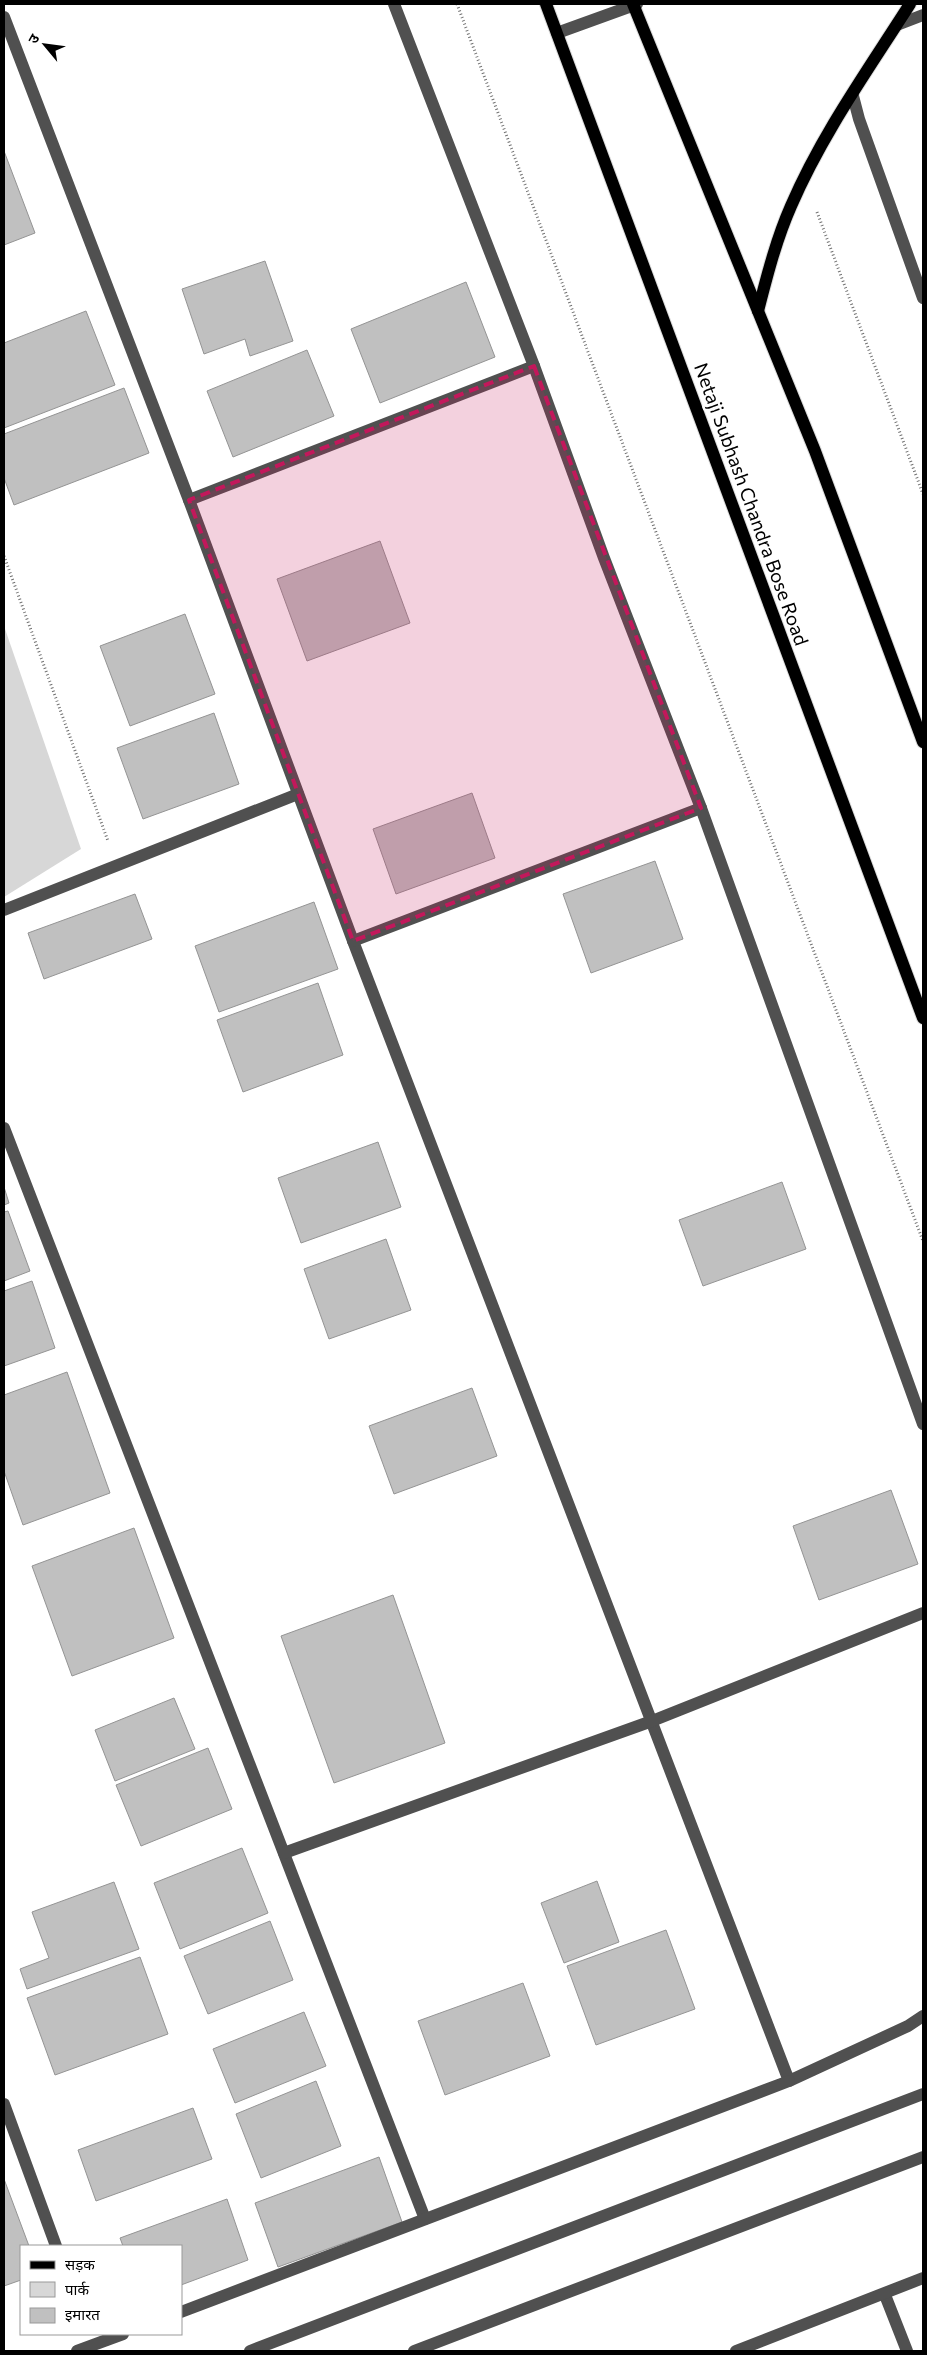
<svg xmlns="http://www.w3.org/2000/svg" width="927" height="2355" font-family="Commissioner,'Noto Sans Devanagari',sans-serif">
<style>
.green{fill:#d7d7d7}
.building{fill:#c0c0c0;stroke:#949494}
.lines{fill:none;stroke-linecap:round;stroke-linejoin:round}
.major-casing{stroke:#dbdbdb;stroke-width:14}
.path{stroke:#727272;stroke-width:3;stroke-dasharray:1 2.5;stroke-linecap:butt}
.minor{stroke:#505050;stroke-width:12}
.major{stroke:#000;stroke-width:12}
.marked{fill:#c2185b;fill-opacity:0.2;stroke:#c2185b;stroke-width:4;stroke-dasharray:10 6;stroke-linejoin:round}
.labels{text-anchor:middle;dominant-baseline:central;stroke-width:5;stroke-linejoin:round;paint-order:stroke}
.street-label{font-size:19px;fill:#000;stroke:#fff}
</style>
<rect width="100%" height="100%" fill="#fff"/>
<path class="green" d="M4,626l77,223 -77,48z"/>
<g class="building">
<path d="M4,151l31,82 -31,12z"/>
<path d="M265,261l28,80 -43,15 -5,-17 -41,15 -22,-65z"/>
<path d="M466,282l29,75 -115,46 -29,-74z"/>
<path d="M86,311l29,74 -111,43v-85z"/>
<path d="M307,350l27,66 -101,41 -26,-66z"/>
<path d="M124,388l25,65 -135,52 -10,-27v-44z"/>
<path d="M380,541l30,82 -103,38 -30,-82z"/>
<path d="M185,614l30,80 -85,32 -30,-80z"/>
<path d="M214,713l25,71 -96,35 -26,-71z"/>
<path d="M472,793l23,65 -99,36 -23,-65z"/>
<path d="M655,861l28,78 -92,34 -28,-79z"/>
<path d="M135,894l17,45 -108,40 -16,-46z"/>
<path d="M314,902l24,67 -119,43 -24,-66z"/>
<path d="M318,983l25,72 -100,37 -26,-72z"/>
<path d="M378,1142l23,65 -100,36 -23,-65z"/>
<path d="M782,1182l24,67 -103,37 -24,-66z"/>
<path d="M4,1187l5,16 -5,2z"/>
<path d="M8,1211l22,60 -26,10v-69z"/>
<path d="M386,1239l25,71 -82,29 -25,-70z"/>
<path d="M32,1281l23,67 -51,18v-75z"/>
<path d="M67,1372l43,121 -87,32 -19,-54v-76z"/>
<path d="M472,1388l25,68 -103,38 -25,-68z"/>
<path d="M891,1490l27,74 -99,36 -26,-74z"/>
<path d="M134,1528l40,110 -102,38 -40,-110z"/>
<path d="M393,1595l52,148 -111,40 -53,-147z"/>
<path d="M174,1698l21,51 -80,32 -20,-51z"/>
<path d="M208,1748l24,61 -91,37 -25,-61z"/>
<path d="M242,1848l26,65 -88,36 -26,-66z"/>
<path d="M597,1881l22,61 -55,21 -23,-60z"/>
<path d="M114,1882l25,67 -112,40 -7,-20 29,-11 -17,-46z"/>
<path d="M270,1921l23,59 -85,34 -24,-58z"/>
<path d="M666,1930l29,79 -99,36 -29,-79z"/>
<path d="M140,1957l28,77 -113,41 -28,-77z"/>
<path d="M523,1983l27,73 -105,39 -27,-74z"/>
<path d="M304,2012l22,54 -91,37 -22,-54z"/>
<path d="M316,2081l25,65 -80,32 -25,-64z"/>
<path d="M193,2108l19,51 -116,42 -18,-51z"/>
<path d="M379,2157l23,65 -124,45 -23,-64z"/>
<path d="M4,2179l25,67h-8v34l-17,6z"/>
<path d="M227,2199l21,61 -67,25v-39h-58l-3,-8z"/>
</g>
<g class="lines">
<g class="major-casing">
<g id="major">
<path d="M546,4l377,1014"/>
<path d="M633,4l182,447 108,291"/>
<path d="M758,311c9,-35 18,-71 33,-105 31,-72 77,-136 119,-202"/>
</g>
</g>
<g class="path">
<path d="M457,4l466,1237"/>
<path d="M817,212l106,282"/>
<path d="M4,556l104,285"/>
</g>
<g class="minor">
<path d="M394,4l140,362 70,192 97,250 222,616"/>
<path d="M4,17l185,483 164,441 436,1140 119,-55 15,-10"/>
<path d="M897,25l26,-10"/>
<path d="M557,33l80,-29"/>
<path d="M853,96l6,23 64,179"/>
<path d="M189,500l345,-134"/>
<path d="M4,910l294,-116"/>
<path d="M353,941l348,-133"/>
<path d="M4,1128l421,1091"/>
<path d="M284,1853l368,-132 271,-108"/>
<path d="M4,2104l52,142"/>
<path d="M885,2295l22,56"/>
<path d="M181,2312l608,-231"/>
<path d="M77,2351l46,-17"/>
<path d="M250,2351l673,-257"/>
<path d="M414,2351l509,-194"/>
<path d="M736,2351l187,-73"/>
</g>
<use href="#major" class="major"/>
</g>
<path class="marked" d="M534,366l167,442 -348,133 -164,-441z"/>
<g class="labels">
<g class="street-label">
<text transform="translate(752 504) rotate(70)">Netaji Subhash Chandra Bose Road</text>
</g>
</g>
<rect width="927" height="2355" fill="none" stroke="#000000" stroke-width="10"/>
<rect x="20" y="2245" width="162" height="90" fill="#ffffff" stroke="#999999"/>
<rect x="30" y="2261" width="25" height="8" fill="#000000" stroke="#999999"/>
<text x="65" y="2270" font-size="15" fill="#000000">सड़क</text>
<rect x="30" y="2282" width="25" height="15" fill="#d7d7d7" stroke="#999999"/>
<text x="65" y="2295" font-size="15" fill="#000000">पार्क</text>
<rect x="30" y="2308" width="25" height="15" fill="#c0c0c0" stroke="#999999"/>
<text x="65" y="2320" font-size="15" fill="#000000">इमारत</text>
<g transform="translate(45 45) rotate(299)" stroke="#ffffff" stroke-width="4" paint-order="stroke">
<path d="M0-4L9 19L0 12L-9 19Z" fill="#000000"/>
<text y="-8" font-size="14" font-weight="bold" text-anchor="middle" fill="#000000">उ</text>
</g>
</svg>
